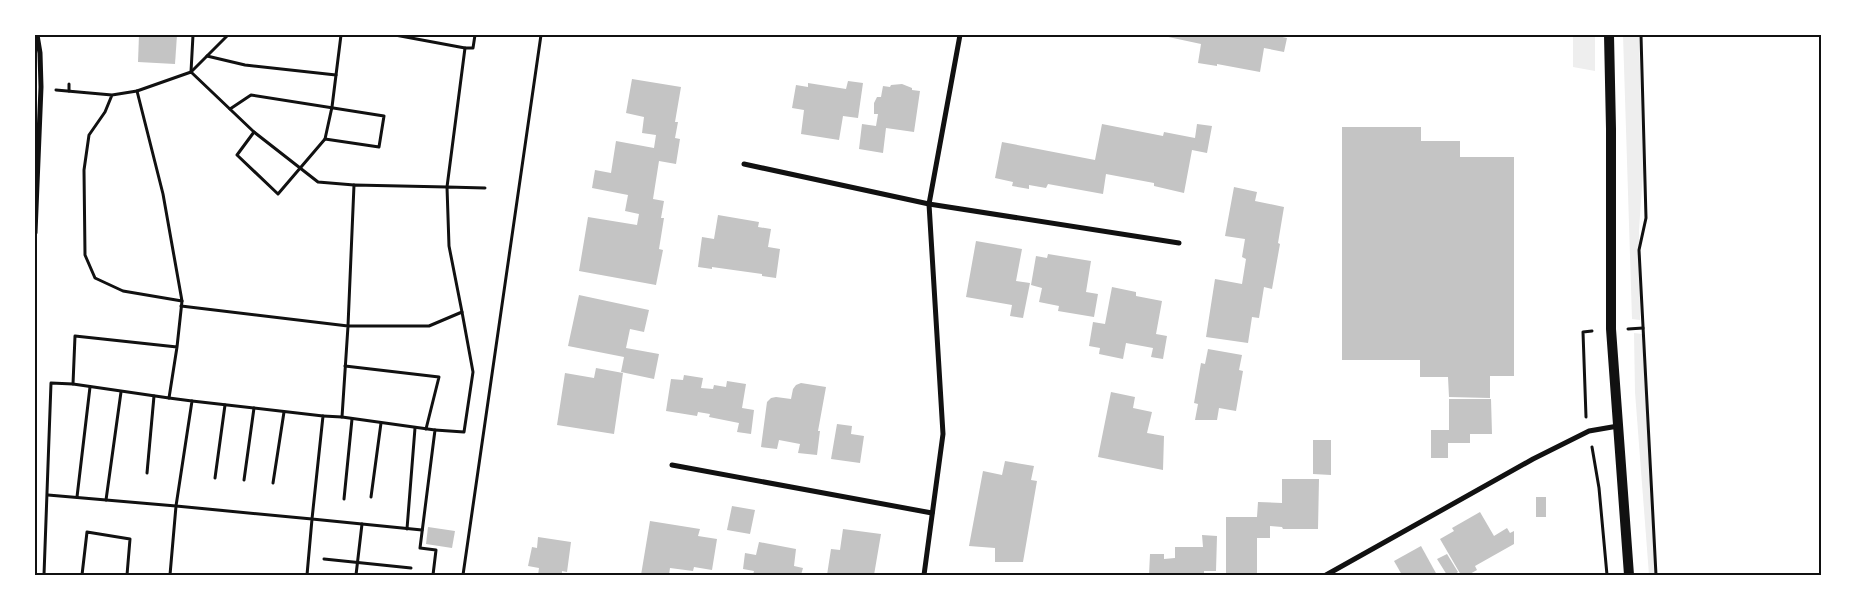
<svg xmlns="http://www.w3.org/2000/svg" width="1856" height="610" font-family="Mulish,sans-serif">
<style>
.green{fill:#eee}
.building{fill:#c4c4c4}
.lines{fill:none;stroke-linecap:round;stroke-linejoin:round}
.path{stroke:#111;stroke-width:3}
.minor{stroke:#111;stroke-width:5}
.secondary{stroke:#111;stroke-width:10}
.neatline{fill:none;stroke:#111;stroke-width:2}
</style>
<rect width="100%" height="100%" fill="#fff"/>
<g class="green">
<path d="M1573,35h22v36l-22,-4z"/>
<path d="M1623,35h16l4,137 -4,58 1,90 -8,-1z"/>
<path d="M1634,333l8,1 13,241h-6l-14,-183z"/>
</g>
<g class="building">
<path d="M139,35h38l-2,29 -37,-2z"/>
<path d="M1159,35h114l14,3 -3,14 -20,-4 -4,24 -43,-8v2l-19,-3 3,-19z"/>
<path d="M632,79l49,8 -6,35h3l-3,16 5,1 -4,25 -17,-3 -6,38 11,2 -3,17h3l-5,31 4,1 -7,35 -77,-14 9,-54 49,8 2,-11 -14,-3 3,-16 -36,-7 3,-18 16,3 5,-32 38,7 2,-13 -14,-2 2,-16 -18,-4z"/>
<path d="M848,81l15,2 -5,35 -15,-2 -4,24 -38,-6 3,-24 -12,-2 4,-23 12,2v-4l38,6z"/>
<path d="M902,84l10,4v2l8,1 -6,41 -28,-4 -3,25 -24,-4 3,-25 14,2 2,-12h-4v-11l3,-6h4l2,-11 7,1 1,-2z"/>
<path d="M1102,124l61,12 1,-4 31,6 2,-14 15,2 -5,27 -15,-3 -8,43 -30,-7v-3l-48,-9 -3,20 -55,-10 -2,4 -17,-3v4l-17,-3 1,-4 -18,-4 7,-36 93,18z"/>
<path d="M1342,127h79v14h39v16h54v219h-24v22l-41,-1 -1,-20h-28v-17h-78z"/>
<path d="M1234,187l23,5 -2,9 29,6 -6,36 2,1 -8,45 -8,-2 -5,31 -7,-1 -4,26 -42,-6 9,-58 27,5 4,-25 -4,-2 3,-18 -20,-3z"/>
<path d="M718,215l41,7 -1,5 13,2 -3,18 12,2 -4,29 -14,-2v-2l-50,-7v2l-14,-2 4,-30 12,2z"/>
<path d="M976,241l46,8 -6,32 14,2 -7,35 -13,-2 2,-11 -46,-8z"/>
<path d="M1048,254l43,7 -5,31 12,2 -4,23 -36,-6 1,-5 -20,-4 3,-14 -11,-3 5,-29 11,2z"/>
<path d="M1112,287l24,5v4l26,5 -6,33 11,2 -4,23 -12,-2 2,-9 -27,-5 -3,16 -24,-5 1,-6 -11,-2 4,-24 12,2z"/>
<path d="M579,295l70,15 -5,22 -14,-3 -4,19 33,6 -5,25 -33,-7 3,-15 -56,-11z"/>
<path d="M1208,349l34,6 -3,15 4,1 -7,40 -17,-3 -2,12h-22l3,-16 -4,-1 7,-40 4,1z"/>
<path d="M596,368l27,5 -9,61 -57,-9 8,-52 29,5z"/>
<path d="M684,375l19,3 -2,10 12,1 1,-4 12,2 1,-6 19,3 -4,24 12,2 -3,24 -14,-2 2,-9 -30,-6 1,-3 -12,-2 -1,4 -31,-5 5,-32 12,1z"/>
<path d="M801,383l25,4 -8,44h2l-3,24 -19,-2 2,-9 -21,-4 -2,9 -16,-2 6,-45 4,-4 5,-1 15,2 2,-10 3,-4z"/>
<path d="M1111,392l24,5 -2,11 19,4 -5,21 17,3 -1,34 -65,-13z"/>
<path d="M1449,399h42l1,35h-22v9h-22v15h-17v-28h18z"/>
<path d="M837,424l15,2 -1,8 13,2 -4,27 -29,-4z"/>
<path d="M1313,440h18v35l-18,-1z"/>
<path d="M1005,461l29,5 -3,14 6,1 -14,81h-28v-14l-26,-2 14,-75 19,4z"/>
<path d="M1282,479h37l-1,50h-35l-1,-2 -12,-1v12h-13v36h-31v-57h31l1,-15 24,1z"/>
<rect x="1536" y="497" width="10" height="20"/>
<path d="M732,506l23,4 -5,24 -23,-4z"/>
<path d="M1480,512l14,24 13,-8 3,5 4,-2v13l-39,22 2,4 -9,5h-7l-21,-36 14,-8 -2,-3z"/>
<path d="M650,521l50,8 -2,7 19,3 -5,31 -18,-3 -1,4 -23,-3 -1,7h-28z"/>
<path d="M428,527l27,4 -3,17 -26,-4z"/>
<path d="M843,529l38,5 -7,41h-47l4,-26 9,1z"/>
<path d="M1202,535l15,1 -1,35h-12v4h-55l1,-21h14v5l11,-1v-11h28z"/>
<path d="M538,537l33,5 -4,30 -5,-1v4h-24l1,-7 -11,-2 4,-19 5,1z"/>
<path d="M759,542l37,7 -2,17 9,2 -2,7h-48l1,-4 -11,-2 2,-16 11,2z"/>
<path d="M1421,546l16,29h-35l-8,-14z"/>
<path d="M1447,554l11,18 -4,3h-7l-10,-16z"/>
</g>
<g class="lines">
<g class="path">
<path d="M395,35l70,13 -18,139 -93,-2 -6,141h81l33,-14 11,60 -9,60 -29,-2"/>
<path d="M1641,35l5,183 -7,32 17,325"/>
<path d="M465,48h8l2,-13"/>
<path d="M207,56l38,9 91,10"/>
<path d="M191,72l37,-37"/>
<path d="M191,72l2,-37"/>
<path d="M69,84v7"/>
<path d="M56,90l56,5 -7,17 -16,23 -5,35 1,85 10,23 28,13 59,10 -19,-107 -26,-103 -25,4"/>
<path d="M137,91l54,-19 63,60 64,50 36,3"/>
<path d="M230,109l21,-14 133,21 -5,31 -54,-8 -47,55 -41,-39 17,-23"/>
<path d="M325,139l7,-32 9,-72"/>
<path d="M181,306l167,20 -6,91 -19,-1"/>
<path d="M462,312l-13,-66 -2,-59 38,1"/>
<path d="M1628,329l15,-1"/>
<path d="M177,347l-8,51 -96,-14 2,-48 102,11 5,-46"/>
<path d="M345,366l94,11 -13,52"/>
<path d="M169,398l23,3 -16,105 136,13 -5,56"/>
<path d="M192,401l131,15 -11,103 110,11"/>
<path d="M342,417l93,13 -15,118 16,2 -3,25"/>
<path d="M1586,417l-3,-85 9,-1"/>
<path d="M1592,447l7,41 8,87"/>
<path d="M147,473l7,-77"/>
<path d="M215,478l10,-73"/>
<path d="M244,480l10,-72"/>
<path d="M273,483l11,-71"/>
<path d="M48,495l128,11 -6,69"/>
<path d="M77,497l13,-110"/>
<path d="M371,497l10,-74"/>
<path d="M344,499l8,-80"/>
<path d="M106,500l15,-108"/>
<path d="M407,529l8,-101"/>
<path d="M324,559l87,9"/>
<path d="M44,575l7,-192 22,1"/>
<path d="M82,575l5,-43 43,7 -3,36"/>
<path d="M356,575l6,-51"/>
<path d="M463,575l78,-540"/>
</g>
<g class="minor">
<path d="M744,164l185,40 250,39"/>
<path d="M35,233l6,-146 -1,-34 -3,-18"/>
<path d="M672,465l260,48"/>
<path d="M924,575l19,-141 -14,-230 31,-169"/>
<path d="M1326,575l207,-116 56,-28 29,-5"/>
</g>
<path class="secondary" d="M1609,35l2,94v200l18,246"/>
</g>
<rect width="1856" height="610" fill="none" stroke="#ffffff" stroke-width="72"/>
<rect x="36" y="36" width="1784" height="538" class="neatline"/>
</svg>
